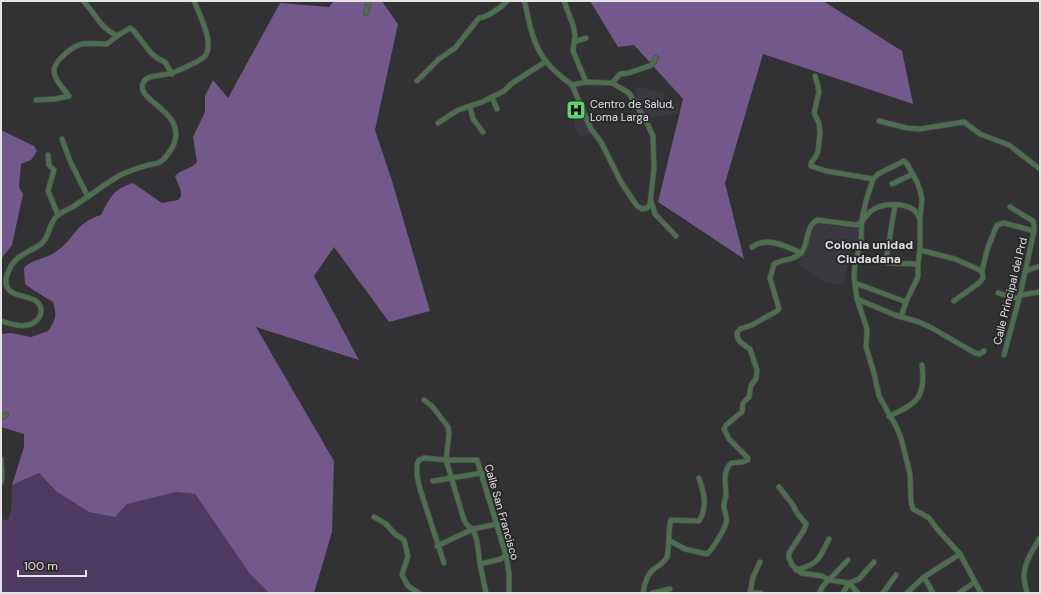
<svg xmlns="http://www.w3.org/2000/svg" width="1041" height="594" font-family="'DM Sans',sans-serif">
<style>
.built{fill:#3b3840}
.green{fill:#4f3a62}
.forest{fill:#73588c}
.lines{fill:none;stroke-linecap:round;stroke-linejoin:round}
.minor-casing{stroke:#4e4e4f;stroke-width:6}
.minor{stroke:#4c6f4e;stroke-width:4.5}
.labels{text-anchor:middle;dominant-baseline:central;stroke-width:3.5;stroke-linejoin:round;paint-order:stroke}
.poi-label{font-size:11px;fill:#e4e4e5;stroke:#282729;text-anchor:start}
.street-label{font-size:11px;fill:#e4e4e5;stroke:#282729}
.neighbourhood-label{font-size:12px;font-weight:bold;fill:#e4e4e5;stroke:#282729}
</style>
<rect width="100%" height="100%" fill="#323133"/>
<g class="built">
<path d="M636,87l28,5 -1,11 15,1v10l-32,4 -7,-15 -4,-3z"/>
<path d="M583,113l8,20 -9,5 -6,-8 -2,-10v-2z"/>
<path d="M816,223l43,6 -3,21h-5l-8,35 -19,-3 -25,-17v-3l7,-13z"/>
</g>
<path class="green" d="M39,473l17,18 59,26 12,-13 49,-12 19,2 55,80 19,19h-268v-74l7,1 3,-8 1,-27z"/>
<g class="forest">
<path d="M334,1h48l16,23 -23,106 17,51 38,130 -41,11 -55,-75 -20,29 45,84 -103,-33 78,134 -2,71 -18,61h-45l-19,-19 -55,-80 -19,-2 -49,12 -12,13 -26,-5 -33,-21 -17,-18 -27,12 12,-38v-13l-23,-7v-93l10,-1 20,4 17,-6c8,-12 9,-15 5,-29l-20,-12 -8,-6 -1,-16c8,-9 21,-9 30,-15 21,-13 20,-30 47,-38 9,-17 12,-26 32,-32l29,20 16,-3 3,-4v-5l-6,-15c6,-7 16,-6 22,-14l-4,-25 12,-25v-16l8,-16 15,18 52,-95 49,4z"/>
<path d="M590,1h233l79,50 11,53 -150,-50 -38,129 19,76 -86,-57 25,-103 -49,-54 -16,2z"/>
<path d="M1,130l33,16 3,5 -6,9 -10,4 -2,23 4,7 -11,51 -11,14z"/>
</g>
<g class="lines">
<g class="minor-casing">
<g id="minor">
<path d="M83,1c14,14 15,25 34,35"/>
<path d="M524,1c3,7 3,14 5,21 7,31 18,45 43,63"/>
<path d="M564,1l9,24 2,10 -2,16 13,31"/>
<path d="M366,13l3,-12"/>
<path d="M574,42l12,-4"/>
<path d="M815,76l3,10 1,6 -5,21 5,10 1,10 -2,18 -2,5 -5,7v3l15,5 47,8"/>
<path d="M417,81l22,-22 16,-11 24,-30c7,0 23,-11 28,-17"/>
<path d="M572,85l19,44 10,13 20,40 16,24 5,3 5,-1 3,-4 4,-36 -1,-32 -7,-15 -17,-28 -17,-10"/>
<path d="M572,85l14,-3 26,1 8,-9 9,-1 23,-8 4,-7"/>
<path d="M492,97l5,12"/>
<path d="M36,100l19,-1 14,-3c-5,-7 -14,-15 -15,-24 -1,-11 19,-26 28,-28 5,-1 20,0 25,0l10,-8 13,-8 3,2 18,23 6,5 8,4 7,12"/>
<path d="M470,107l3,12 10,13"/>
<path d="M879,121l28,7 12,1 45,-7 16,12 29,11 31,24"/>
<path d="M438,123l20,-13 24,-8 22,-11 7,-7 34,-22"/>
<path d="M62,139l8,22 18,36"/>
<path d="M48,155l1,10 5,5 -6,21 10,24"/>
<path d="M892,184l21,-10"/>
<path d="M651,201l4,13 21,22"/>
<path d="M895,205l-9,55 1,3 31,1"/>
<path d="M752,247c15,-11 34,-1 49,6"/>
<path d="M920,250l35,9 27,12 6,-24 9,-22 7,-2 30,8"/>
<path d="M1026,271l14,-5"/>
<path d="M855,283l51,19"/>
<path d="M998,293l21,6"/>
<path d="M1020,295l20,-3"/>
<path d="M857,299l38,16 24,7 13,6 43,25 5,1 4,-3"/>
<path d="M954,301l25,-18 4,-5 -1,-7"/>
<path d="M901,317l5,-15 12,-25v-13l2,-14v-32l2,-18 -2,-10 -3,-8 -10,-18 -3,-3 -26,13 -5,5 -7,22 -4,18 -1,24 -6,19 -1,15 3,22 10,30 -1,18 8,26 5,23 18,32 4,10 9,36 1,28 2,7 16,9 9,12 22,24 21,39"/>
<path d="M1,321c12,4 28,9 37,-2 2,-2 3,-6 3,-9 -1,-16 -24,-11 -32,-20 -5,-5 -3,-14 0,-20 7,-16 20,-17 32,-26 9,-7 7,-19 15,-27 4,-5 12,-7 18,-11 15,-10 30,-21 46,-31 9,-4 18,-7 28,-10 4,-1 9,-1 12,-3 5,-3 9,-9 12,-14 19,-36 -37,-46 -29,-65 3,-7 12,-7 18,-8 11,-1 19,-5 29,-10 5,-2 11,-5 15,-9 10,-13 -6,-42 -11,-55"/>
<path d="M1004,355l16,-60 14,-64v-5l-1,-5 -23,-14"/>
<path d="M424,400l8,6 16,21 1,7 -3,26 18,60 3,5 6,4 4,12 3,23 6,29"/>
<path d="M889,416c28,-12 37,-19 33,-51"/>
<path d="M1,417l5,-2"/>
<path d="M1,459l1,17 -1,7"/>
<path d="M433,481l49,-8"/>
<path d="M779,487l14,18 4,8 9,11 -2,6 -15,23v5l3,7 9,8 21,3 7,4 20,3 9,10"/>
<path d="M374,517l12,7 9,10 9,6 4,16 -6,19 6,11 11,7"/>
<path d="M670,541l15,8 22,5c5,-4 18,-25 19,-31 2,-6 -1,-10 -2,-15 -1,-5 1,-8 2,-12 0,-12 -4,-24 5,-33l12,-1 5,-2v-2l-19,-19 -5,-10 2,-4 16,-13 1,-9 6,-6 2,-12 5,-6 1,-9 -7,-21c-7,-5 -13,-7 -13,-16l3,-4 12,-4 25,-14 2,-2 -9,-31 4,-14c8,-5 20,-3 27,-11 8,-9 4,-26 16,-33l40,5c7,-4 8,-9 14,-14 10,-8 32,-9 43,-1 2,2 4,5 6,8"/>
<path d="M437,546l36,-17 24,-5"/>
<path d="M444,563l-24,-74 -3,-13v-11l2,-5 5,-2 22,2h31l29,95 3,18v20"/>
<path d="M480,564l21,-5 5,-4"/>
<path d="M796,570c23,-6 23,-11 33,-31"/>
<path d="M924,577l9,16"/>
<path d="M643,593c1,-9 5,-20 12,-25 5,-3 9,-5 12,-11 3,-10 1,-32 4,-37l28,1c9,-14 5,-28 0,-43"/>
<path d="M652,593l18,-4"/>
<path d="M750,593l3,-16 7,-15"/>
<path d="M750,593h11"/>
<path d="M819,593l4,-7 25,-26"/>
<path d="M843,593l6,-10 10,-4 15,-17"/>
<path d="M883,593l13,-18"/>
<path d="M907,593l17,-16 36,-23"/>
<path d="M959,593l16,-11"/>
<path d="M1027,593c-1,-5 -3,-11 -3,-16 0,-15 9,-27 16,-39"/>
</g>
</g>
<use href="#minor" class="minor"/>
</g>
<defs>
<g id="hospital-square" transform="scale(1)"><rect x="-9" y="-9" width="18" height="18" rx="4" fill="#5bd56e" stroke="#282729"/><path d="M-5-5h3v3.5h4V-5h3V5h-3V1.5h-4V5h-3Z" fill="#111"/></g>
</defs>
<g fill-rule="evenodd">
<use href="#hospital-square" x="576" y="110"/>
</g>
<g class="labels">
<g class="poi-label">
<text x="590" y="104">Centro de Salud,<tspan x="590" dy="13">Loma Larga</tspan></text>
</g>
<g class="street-label">
<text transform="translate(1010 291) rotate(-76)">Calle Principal del Prd</text>
<text transform="translate(502 512) rotate(74)">Calle San Francisco</text>
</g>
<g class="neighbourhood-label">
<text x="869" y="245">Colonia unidad<tspan x="869" dy="14">Ciudadana</tspan></text>
</g>
</g>
<rect width="1041" height="594" fill="none" stroke="#e4e4e5" stroke-width="4"/>
<path d="M18 570v6h68v-6" fill="none" stroke="#e4e4e5" stroke-width="2"/>
<text x="24" y="570" font-size="12" fill="#e4e4e5" stroke="#282729" stroke-width="3" paint-order="stroke">100 m</text>
</svg>
